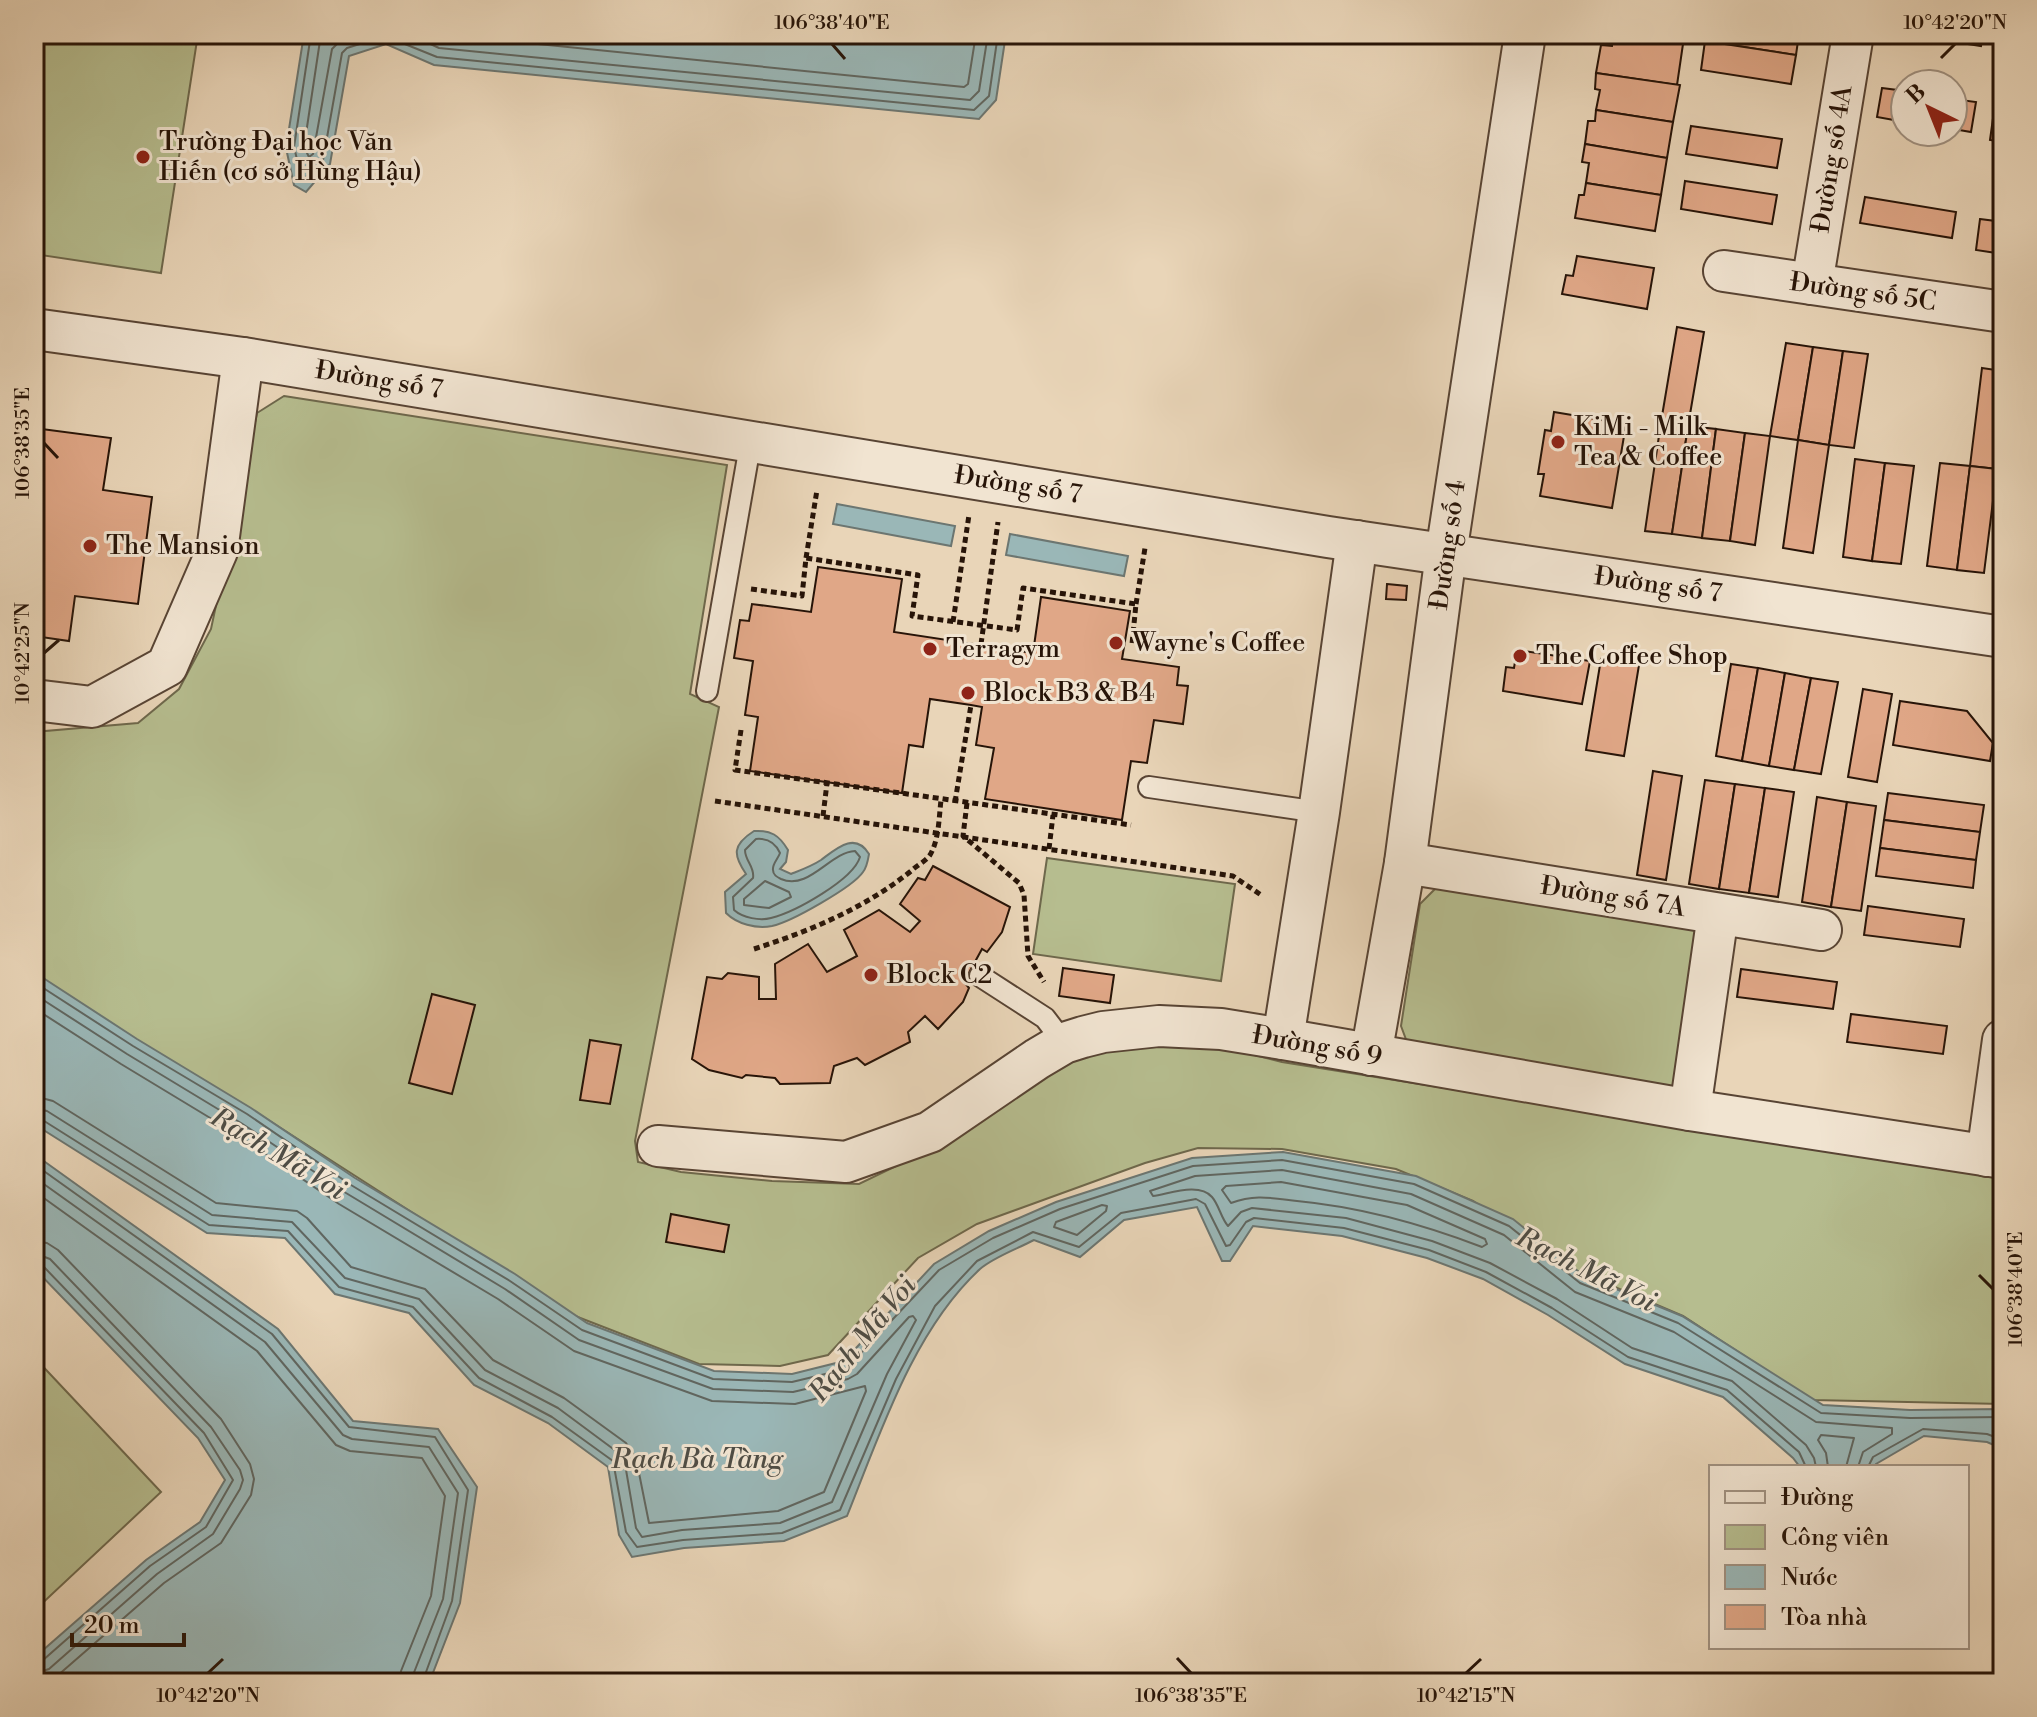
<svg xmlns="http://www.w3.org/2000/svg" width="2037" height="1717" font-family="'Libre Bodoni',serif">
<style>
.green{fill:#b6bd8f;stroke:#6e684c;stroke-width:2}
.water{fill:#9ab7b7;stroke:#6c7671;stroke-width:2}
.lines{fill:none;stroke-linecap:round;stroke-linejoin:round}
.shore{stroke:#606660;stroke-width:2}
.building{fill:#e0a787;stroke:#271408;stroke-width:2}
.lane-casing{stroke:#584434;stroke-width:24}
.street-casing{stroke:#584434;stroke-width:44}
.path{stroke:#271408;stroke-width:5;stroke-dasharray:6 4;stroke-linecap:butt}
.lane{stroke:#f1e4d1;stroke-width:20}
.street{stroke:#f1e4d1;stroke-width:40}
.ticks{fill:none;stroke:#271408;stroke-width:3}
.poi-dot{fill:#8f2418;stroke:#f1e4d1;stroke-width:3}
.labels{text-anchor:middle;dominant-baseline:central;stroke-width:6;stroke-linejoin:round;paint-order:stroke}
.poi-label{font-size:26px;fill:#271408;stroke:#f1e4d1;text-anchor:start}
.street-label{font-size:26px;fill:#271408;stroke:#f1e4d1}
.water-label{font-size:28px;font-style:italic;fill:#4f4d45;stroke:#f1e4d1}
.neatline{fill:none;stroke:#271408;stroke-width:3}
.ticks-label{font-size:20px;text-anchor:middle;fill:#271408}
</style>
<rect width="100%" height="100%" fill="#e9d5b8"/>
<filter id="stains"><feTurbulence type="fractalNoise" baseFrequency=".0025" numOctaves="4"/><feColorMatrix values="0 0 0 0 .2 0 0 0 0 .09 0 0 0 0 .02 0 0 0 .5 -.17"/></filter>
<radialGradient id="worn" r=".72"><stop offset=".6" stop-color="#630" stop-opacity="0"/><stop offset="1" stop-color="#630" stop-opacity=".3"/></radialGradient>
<g class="green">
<path d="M34,34h164l-37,239 -127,-19z"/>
<path d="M284,396l443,69 -37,229 29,13 -84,434 3,21 43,10 91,9 87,3 85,-41 115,-81 49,-12 53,-9 50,3 71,18 721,115v227l-191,-4 -129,-84 -108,-46 -102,-69 -77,-32 -114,-20 -84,-1 -53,15 -168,61 -59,34 -90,97 -48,11 -81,-2 -129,-50 -322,-207 -119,-71 -95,-62v-242l104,-9 41,-34 32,-60 46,-216z"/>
<path d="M1047,858l188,26 -14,97 -188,-27z"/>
<path d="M1460,881l238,48 -23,160 -268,-47 -6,-16 19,-122 15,-15z"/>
<path d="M34,1357l127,135 -127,119z"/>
</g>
<g class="water">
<path d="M304,34h702l-10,66 -17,19 -545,-54 -48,-21 -37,12 -19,108 -24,28 -12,-7 -8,-37z"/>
<path d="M837,504l118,22 -4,20 -118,-22z"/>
<path d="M1010,534l118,22 -4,20 -118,-21z"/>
<path d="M754,831c17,-1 25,4 34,19l-2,12 -6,7 11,5c10,-4 21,-8 30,-14 15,-11 34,-29 48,-6 -1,6 -2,13 -6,18 -10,15 -72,50 -91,54 -16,3 -35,-2 -46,-13l-1,-21 21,-18c-13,-19 -14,-29 8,-43z"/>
<path d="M34,972l103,67 114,69 104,70 160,96 72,49 127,48 78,3 52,-13 90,-97 55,-33 67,-29 136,-44 91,-6 133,24 97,43 71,57 98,40 141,89 87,5 93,-1v40l-16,-7 -63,-6 -48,28v3h-76l-7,-9 -70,-61 -98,-33 -77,-49 -65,-36 -56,-21 -85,-22 -89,-10 -23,35h-8l-25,-54 -73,13 -44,37 -46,-17c-17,9 -40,17 -54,29 -67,62 -100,165 -133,247l-63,25 -100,7 -52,9 -13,-22 -11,-68 -60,-44 -74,-38 -65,-72 -74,-19 -50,-56 -78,-5 -173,-109z"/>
<path d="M34,1154l244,175 75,92 85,8 39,58 -17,116 -31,80h-395v-25l112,-98 54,-38 25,-42 -27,-42 -164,-170z"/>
</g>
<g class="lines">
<g class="shore">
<path d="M311,34l-17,113 7,29 3,3 19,-19 19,-107 5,-5 38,-12 52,21 537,53 15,-14 9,-62"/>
<path d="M321,34l-17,113 5,10 4,-3 19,-105 8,-8 18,-7"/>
<path d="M409,34l30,14 531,52 9,-9 9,-57"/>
<path d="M438,34l526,53 4,-3 8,-50"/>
<path d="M756,839c11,-1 19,3 24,14 -2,6 -8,11 -7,17 0,5 4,7 8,9 28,12 49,-27 74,-28l5,6c-7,23 -65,55 -89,61 -11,3 -28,0 -37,-8l-1,-13 20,-19c2,-11 -8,-17 -8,-28z"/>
<path d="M765,881l24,11 2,5 -22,11 -25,-3v-6z"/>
<path d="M34,982l99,64 114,68 104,71 159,96 72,49 131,49 79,3 54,-13 93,-99 54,-32 67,-29 133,-43 89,-6 132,24 95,42 71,57 98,40 143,90 89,5 93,-1"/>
<path d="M34,994l93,60 114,69 105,70 159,96 74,51 134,49 80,3 55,-13 9,-5 52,-57 4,-1 3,4 -29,54 -55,128 -52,21 -98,7 -40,7 -6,-9 -11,-64 -5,-10 -62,-46 -73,-38 -66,-71 -74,-21 -53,-56 -80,-7 -165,-104 -13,-3"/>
<path d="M34,1008l87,56 114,69 104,71 159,95 76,52 138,50 83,3 70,-18 1,5 -42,101 -46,19 -129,12 -13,-65 -10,-15 -62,-45 -71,-38 -68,-71 -74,-22 -44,-49 -10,-7 -81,-8 -163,-102 -19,-5"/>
<path d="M34,1118l7,1 168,106 79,6 51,56 74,20 66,71 73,39 61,44 13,71 11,15 46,-7 99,-7 58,-23 56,-131 39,-73 42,-45 56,-29 46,15 42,-34 75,-14 9,5 21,42 4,-1 16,-23 8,-4 90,10 85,22 57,22 66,36 76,49 99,33 72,62 7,15"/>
<path d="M34,1164l238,170 77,93 86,10 33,53 -16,111 -30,82"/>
<path d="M34,1177l231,165 78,93 9,4 77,8 29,46 -15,106 -30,76 -1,8"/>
<path d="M1281,1182l126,23 78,34 2,5 -5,3c-60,-23 -121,-40 -185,-46 -26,-3 -42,-7 -66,2l-9,-13 4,-4z"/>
<path d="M34,1191l223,160 79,94 14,6 72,7 23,38 -14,100 -30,75 -1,12"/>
<path d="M1102,1205l5,1 -1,5 -29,24 -23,-8 2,-5z"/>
<path d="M34,1241l13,2 11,7 163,169 29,45 4,15 -3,16 -30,48 -57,40 -115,100"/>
<path d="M34,1253l16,6 161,168 29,43 3,10 -3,9 -27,45 -56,40 -108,95 -15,5"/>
<path d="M34,1263l9,3 161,167 29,47 -27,47 -56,39 -108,95 -8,2"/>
<path d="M1816,1467l-2,-9 -8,-13 -74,-64 -100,-33 -75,-49 -67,-36 -58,-22 -86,-23 -94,-10 -11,4 -13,14c-7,-8 -9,-21 -16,-29 -13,-15 -43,-3 -59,-1l-3,-5 45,-15 87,-6 129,24 93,41 71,57 99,40 142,90 76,6v6l-29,18 -5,15"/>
<path d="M1828,1467l-2,-14 -8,-13 3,-5 33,3 -8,29"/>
<path d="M1868,1467l5,-10 50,-28 64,5 16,6"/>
</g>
</g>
<g class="building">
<path d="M1613,34l70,10 -6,41 -81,-12 5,-28 11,1z"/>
<path d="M1621,34h64l-2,10z"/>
<path d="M1706,34h93l-3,21 -91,-14z"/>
<path d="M1905,34h78l-2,12z"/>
<path d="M1705,41l91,14 -5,29 -90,-14z"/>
<path d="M1596,73l84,12 -7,37 -77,-12 4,-20 -5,-1z"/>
<path d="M1998,82l5,1v29l-9,-1z"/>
<path d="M1882,88l23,3v31l-28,-5z"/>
<path d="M1953,99l23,3 -5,30 -18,-3z"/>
<path d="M1596,110l77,12 -6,36 -82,-14 3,-23h7z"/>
<path d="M1994,111l9,1v30l-13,-2z"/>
<path d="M1691,126l91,13 -5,29 -91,-14z"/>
<path d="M1585,144l82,14 -6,37 -75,-12 3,-20 -7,-1z"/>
<path d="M1685,181l92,14 -5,29 -91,-15z"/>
<path d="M1586,183l75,12 -6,36 -80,-13 4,-23h5z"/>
<path d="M1865,197l91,15 -4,26 -92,-15z"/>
<path d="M1980,219l23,3v32l-27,-4z"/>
<path d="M1577,256l77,12 -7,41 -85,-15 4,-19 7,1z"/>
<path d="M1677,327l27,5 -16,94 -27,-4z"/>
<path d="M1786,343l27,4 -15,93 -28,-4z"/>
<path d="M1813,347l30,4 -14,94 -31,-5z"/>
<path d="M1843,351l25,3 -14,94 -25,-3z"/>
<path d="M1982,368l21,3v51l-6,47 -27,-3z"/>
<path d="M1554,412l72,12 -14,84 -72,-12 4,-22h-6l7,-44 6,1z"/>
<path d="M1661,422l27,4 -16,108 -27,-3z"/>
<path d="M1688,426l28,3 -14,109 -30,-4z"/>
<path d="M34,428l77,10 -8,52 49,7 -14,107 -63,-8 -6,45 -35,-5z"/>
<path d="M1716,429l29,4 -15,108 -28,-3z"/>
<path d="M1745,433l25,3 -15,109 -25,-4z"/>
<path d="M1798,440l31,5 -16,108 -30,-5z"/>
<path d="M1855,459l30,4 -13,98 -29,-4z"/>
<path d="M1885,463l29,3 -13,98 -29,-3z"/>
<path d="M1940,463l30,3 -13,104 -30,-4z"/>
<path d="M1970,466l27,3 -13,104 -27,-3z"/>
<path d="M818,567l84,12 -8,53 139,21 8,-56 89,14 -8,48 57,8 -2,18 11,1 -5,38 -29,-4 -7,43 -16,-2 -9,59 -137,-21 9,-51 -18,-3 6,-38 -11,-2 -41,-6 -7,48 -14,-2 -7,48 -152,-22 8,-54 -13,-2 8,-54 -19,-3 6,-38 9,1 3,-17 59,8z"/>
<path d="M1387,584l20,2 -1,14 -20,-1z"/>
<path d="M1517,650l73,11 -8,43 -79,-13 3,-24 8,1z"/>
<path d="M1601,659l38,6 -15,91 -38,-6z"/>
<path d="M1731,664l27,4 -16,93 -26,-5z"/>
<path d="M1758,668l27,5 -16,93 -27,-5z"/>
<path d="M1785,673l26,5 -17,92 -25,-4z"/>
<path d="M1811,678l27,4 -17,92 -27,-4z"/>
<path d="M1863,689l29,5 -15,88 -29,-5z"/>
<path d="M1900,701l67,10 26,32 -3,18 -97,-16z"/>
<path d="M1653,771l29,5 -16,104 -29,-5z"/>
<path d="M1705,780l30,4 -16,105 -30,-5z"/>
<path d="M1735,784l30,4 -16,105 -30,-4z"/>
<path d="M1765,788l29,4 -16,105 -29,-4z"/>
<path d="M1888,793l96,12 -4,27 -96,-12z"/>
<path d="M1817,797l30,5 -16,105 -29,-5z"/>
<path d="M1847,802l29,4 -15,105 -30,-4z"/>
<path d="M1884,820l96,12 -4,28 -96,-12z"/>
<path d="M1880,848l96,12 -3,28 -97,-12z"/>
<path d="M933,866l77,41 -8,25 -15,20 -5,-3 -18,33 5,6 -6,14 -25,27 -13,-13 -17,16 2,10 -45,23 -8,-7 -23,8 -4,17 -50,1 -5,-6 -29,-3 -4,3 -33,-8 -17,-11 15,-82 15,2 6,-6 31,4v22h17l-1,-35 33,-20 19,28 30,-16 -13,-26 35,-20 31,22 10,-11 -20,-17 18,-26 7,2z"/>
<path d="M1868,906l96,13 -4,28 -96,-12z"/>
<path d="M1063,968l51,7 -4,28 -51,-7z"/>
<path d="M1741,969l96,13 -4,27 -96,-12z"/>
<path d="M432,994l43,11 -23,89 -43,-11z"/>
<path d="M1851,1014l96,12 -4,28 -96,-12z"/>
<path d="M590,1040l31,5 -11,59 -30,-4z"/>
<path d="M671,1214l58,11 -5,27 -58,-10z"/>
</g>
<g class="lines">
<g class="lane-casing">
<g id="lane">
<path d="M707,691l44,-251"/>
<path d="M1149,787l170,25"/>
<path d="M980,976l65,42 19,25"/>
</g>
</g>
<g class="street-casing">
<g id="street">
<path d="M1724,271l279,41"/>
<path d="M1812,284l41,-250"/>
<path d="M34,329l209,29 1085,179 675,100"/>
<path d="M34,700l58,7 75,-41 50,-115 26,-193"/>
<path d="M1405,863l416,67"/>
<path d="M1283,1039l36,-227 38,-271"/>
<path d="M1371,1055l34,-192 41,-309 79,-520"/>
<path d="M1690,1110l28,-196"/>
<path d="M658,1146l188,16 84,-30 107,-73 27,-16 19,-6 20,-5 56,-6 62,3 62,10 407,71 313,48"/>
<path d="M1987,1156l16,-116"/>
</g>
</g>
<g class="path">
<path d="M806,558l11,-68"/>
<path d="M751,589l51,7 4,-38 112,17 -6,41 105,14 6,-42 113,16 -4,40"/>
<path d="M1136,604l9,-56"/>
<path d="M953,622l16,-107"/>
<path d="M981,644l17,-122"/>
<path d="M741,730l-6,40 396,55"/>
<path d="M715,801l518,75 28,19"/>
<path d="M955,802l16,-97"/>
<path d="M967,803l-4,33 56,47 5,12 4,61 16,26"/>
<path d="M823,816l4,-33"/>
<path d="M1049,849l4,-34"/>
<path d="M754,949c56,-18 111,-41 157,-78 5,-5 15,-10 19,-16 9,-15 9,-38 11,-55"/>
</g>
<use href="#lane" class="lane"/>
<use href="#street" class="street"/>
</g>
<path class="ticks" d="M832,44l13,15M1941,58l14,-14M44,443l14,15M44,653l15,-13M1979,1275l14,14M1177,1658l14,15M208,1673l15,-14M1466,1673l15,-14"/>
<g class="poi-dot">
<circle cx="143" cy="157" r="8"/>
<circle cx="1558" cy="442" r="8"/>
<circle cx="90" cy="546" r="8"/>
<circle cx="1116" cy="643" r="8"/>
<circle cx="930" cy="649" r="8"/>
<circle cx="1520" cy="656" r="8"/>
<circle cx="968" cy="693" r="8"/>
<circle cx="871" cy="975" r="8"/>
</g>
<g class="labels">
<g class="poi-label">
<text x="159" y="142">Trường Đại học Văn<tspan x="159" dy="30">Hiến (cơ sở Hùng Hậu)</tspan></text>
<text x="1574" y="427">KiMi - Milk<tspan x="1574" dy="30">Tea &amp; Coffee</tspan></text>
<text x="106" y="546">The Mansion</text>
<text x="1132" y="643">Wayne's Coffee</text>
<text x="946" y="649">Terragym</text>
<text x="1536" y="656">The Coffee Shop</text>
<text x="984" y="693">Block B3 &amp; B4</text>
<text x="887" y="975">Block C2</text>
</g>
<g class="street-label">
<text transform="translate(1832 159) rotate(-81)">Đường số 4A</text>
<text transform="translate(1863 292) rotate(8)">Đường số 5C</text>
<text transform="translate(379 380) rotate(9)">Đường số 7</text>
<text transform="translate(1018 485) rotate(9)">Đường số 7</text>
<text transform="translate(1448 545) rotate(-82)">Đường số 4</text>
<text transform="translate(1658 585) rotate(8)">Đường số 7</text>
<text transform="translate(1613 897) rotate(9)">Đường số 7A</text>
<text transform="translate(1317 1046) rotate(10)">Đường số 9</text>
</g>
<g class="water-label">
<text transform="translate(278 1154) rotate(31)">Rạch Mã Voi</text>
<text transform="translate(1586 1270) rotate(27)">Rạch Mã Voi</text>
<text transform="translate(863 1339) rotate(-51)">Rạch Mã Voi</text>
<text x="697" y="1459">Rạch Bà Tàng</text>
</g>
</g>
<rect width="2037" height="1717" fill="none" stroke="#e9d5b8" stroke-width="88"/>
<rect x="1709" y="1465" width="260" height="184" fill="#f1e4d1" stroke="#a09181" stroke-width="2"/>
<rect x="1725" y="1491" width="40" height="12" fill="#f1e4d1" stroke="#a09181" stroke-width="2"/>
<text x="1781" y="1505" font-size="24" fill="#271408">Đường</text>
<rect x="1725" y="1525" width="40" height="24" fill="#b6bd8f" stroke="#a09181" stroke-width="2"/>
<text x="1781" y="1545" font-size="24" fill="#271408">Công viên</text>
<rect x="1725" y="1565" width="40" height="24" fill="#9ab7b7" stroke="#a09181" stroke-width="2"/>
<text x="1781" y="1585" font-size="24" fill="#271408">Nước</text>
<rect x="1725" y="1605" width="40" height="24" fill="#e0a787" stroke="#a09181" stroke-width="2"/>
<text x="1781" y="1625" font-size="24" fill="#271408">Tòa nhà</text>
<g transform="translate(1929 108) rotate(317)"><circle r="38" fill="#f1e4d1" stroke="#a09181" stroke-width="2"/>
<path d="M0-6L14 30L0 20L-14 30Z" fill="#8f2418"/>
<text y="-12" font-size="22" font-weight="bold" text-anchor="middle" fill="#271408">B</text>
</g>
<path d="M72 1633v12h112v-12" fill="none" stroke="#271408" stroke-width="4"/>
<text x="84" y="1633" font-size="24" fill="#271408" stroke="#f1e4d1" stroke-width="6" paint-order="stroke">20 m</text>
<rect x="44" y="44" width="1949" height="1629" class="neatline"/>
<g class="ticks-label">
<text x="832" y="29">106°38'40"E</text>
<text x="1955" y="29">10°42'20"N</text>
<text transform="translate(22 443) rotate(-90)" y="7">106°38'35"E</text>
<text transform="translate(22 653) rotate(-90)" y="7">10°42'25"N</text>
<text transform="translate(2015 1289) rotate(-90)" y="7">106°38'40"E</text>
<text x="208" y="1702">10°42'20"N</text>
<text x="1191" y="1702">106°38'35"E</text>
<text x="1466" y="1702">10°42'15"N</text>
</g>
<rect width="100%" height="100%" filter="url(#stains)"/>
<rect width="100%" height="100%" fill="url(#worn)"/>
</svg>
